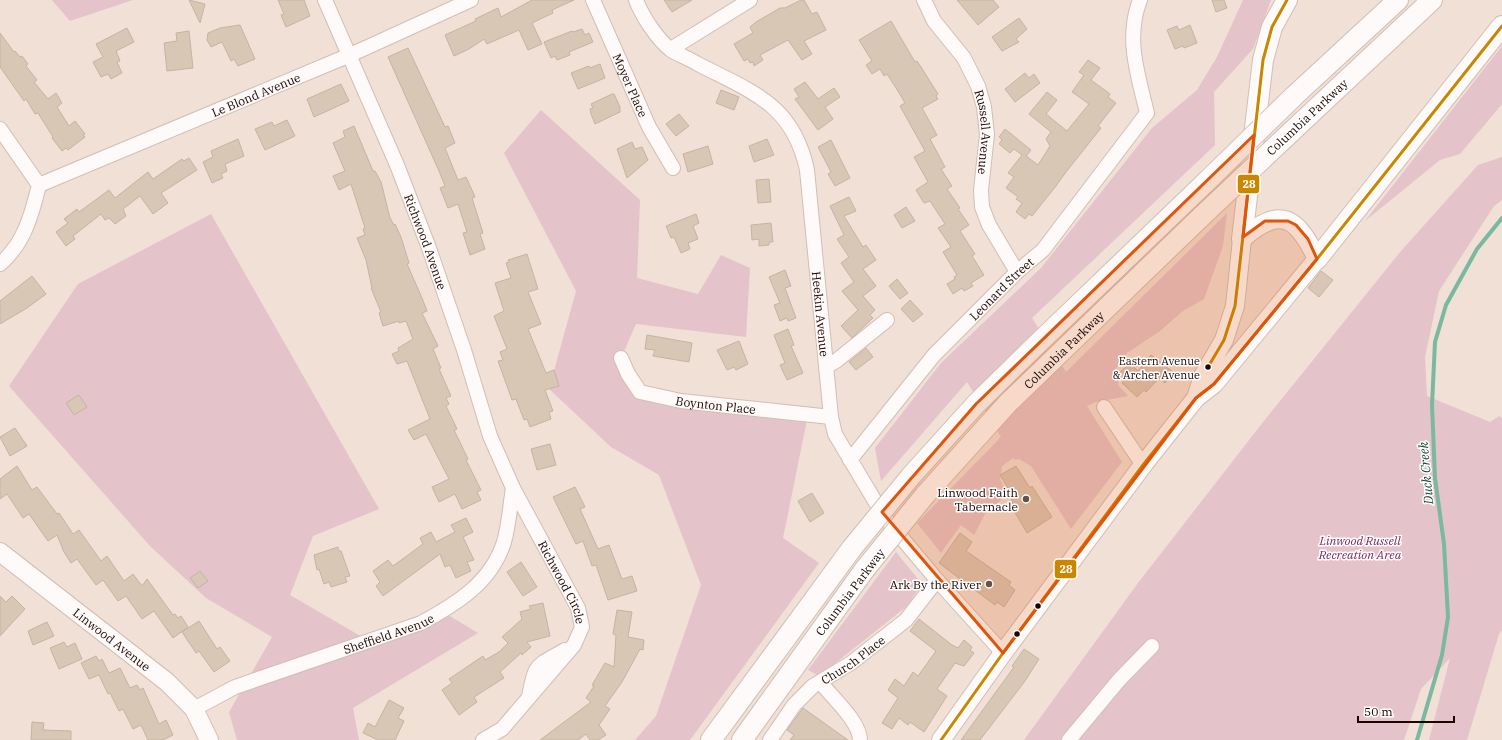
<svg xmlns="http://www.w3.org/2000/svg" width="1502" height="740" font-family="'IBM Plex Serif',serif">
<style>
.green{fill:#e4c3ca}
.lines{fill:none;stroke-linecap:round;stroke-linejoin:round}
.stream{stroke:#7bb8a0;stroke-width:4}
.building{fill:#d9c7b6;stroke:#c5b4a3}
.minor-casing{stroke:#d3beb2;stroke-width:16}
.major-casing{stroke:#d3beb2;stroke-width:20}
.highway-casing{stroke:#d3beb2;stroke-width:22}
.minor{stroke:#fdfaf9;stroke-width:14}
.major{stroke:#fdfaf9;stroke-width:18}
.highway{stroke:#fdfaf9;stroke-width:20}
.highway-bridge-casing{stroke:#d3beb2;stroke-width:22;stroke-linecap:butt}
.highway-bridge{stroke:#fdfaf9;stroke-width:20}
.bus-1-casing{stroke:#fff;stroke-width:6}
.bus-1{stroke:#cb8600;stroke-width:3}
.marked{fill:#de550b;fill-opacity:0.2;stroke:#de550b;stroke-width:3;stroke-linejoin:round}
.bus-dot{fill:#1c0400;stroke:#fff;stroke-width:1.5}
.poi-dot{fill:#66514b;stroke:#fff;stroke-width:1.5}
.labels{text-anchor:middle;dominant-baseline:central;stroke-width:3;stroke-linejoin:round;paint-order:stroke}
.bus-label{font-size:11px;fill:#1c0400;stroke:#fff;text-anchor:end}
.street-label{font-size:12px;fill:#1c0400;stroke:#fff}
.poi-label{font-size:12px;fill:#1c0400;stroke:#fff;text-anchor:end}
.park-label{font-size:12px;font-style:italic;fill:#7d2657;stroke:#fff}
.water-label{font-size:13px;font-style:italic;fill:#1d4639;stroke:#fff}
.line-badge{stroke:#fff;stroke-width:1.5}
.badge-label{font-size:11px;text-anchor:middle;font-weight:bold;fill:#fff}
</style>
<rect width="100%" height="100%" fill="#f0e0d6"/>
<g class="green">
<path d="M52,0h81l-63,21z"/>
<path d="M1243,0h28l-18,49 -39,43 1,53 -183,173 34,54 161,-159 -4,33 -19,53 -21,12 -23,20 -33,22 -12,17 4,16 9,10 -32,6 -9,4 35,56 -51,67 -40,-63 -12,-7 -4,1 -2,-2 -11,8 -2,13 4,9 -2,11 -17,15 -11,21 -13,-10 -20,28 -24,-30 84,-86 -34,-55 -86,99 -6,-33 66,-85 100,-95 111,-140 45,-38 20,-33z"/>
<path d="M1502,46v58l-42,50 -20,6 -75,61z"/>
<path d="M541,110l99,90 -3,78 61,16 23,-39 29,13 -4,69 -110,-13 -15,34 19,34 168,23 -25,123 36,25 -129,177h-55l21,-24 45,-131 -42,-110 -48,-28 -62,-58 27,-98 -72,-138z"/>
<path d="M1502,157v43l-8,6 -55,85 -14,66 2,39 63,26 9,-6 3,2v212l-3,4 -32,106h-38l21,-82 -29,31 -17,51h-380l114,-157 122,-157 141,-175 77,-86z"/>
<path d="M211,214l168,295 -66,27 -23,59 79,46 74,-29 35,21 -125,75 6,32h-122l-8,-28 43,-75 -66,-39 -56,-52 -141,-160 69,-102z"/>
<path d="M896,552l26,32 -16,23 -87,69 -11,-6z"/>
</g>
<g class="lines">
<path class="stream" d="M1417,740l25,-85 6,-38 -4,-73 -9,-66 -3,-73 3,-63 11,-37 31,-56 25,-31"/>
</g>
<g class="building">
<path d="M189,0l16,4 -5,19z"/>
<path d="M278,0h26l6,16 -24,11 -5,-12 3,-1z"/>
<path d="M532,0h42l-22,10 1,3 -21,10 10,21 -14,6 -9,-20 -32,14 -3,-5 -15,10 -15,7 -9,-21 31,-14 -1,-2 23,-11 3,9z"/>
<path d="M664,0h28l-20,12z"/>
<path d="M801,0h3l8,14 5,-2 9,18 -22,11 8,13 -10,6 -14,-20 -28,15 3,5 -9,6 -1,-4 -3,1 -2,-4 -4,2 -10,-17 19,-11 -3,-6 6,-5 24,-14h5z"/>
<path d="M957,0h36l6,7 -21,18z"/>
<path d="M1212,0h12l3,8 -11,4z"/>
<path d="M1019,18l8,11 -11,10 3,3 -17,9 -10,-14z"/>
<path d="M891,21l24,41 2,-1 4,6 17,27 -2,2 2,3 -16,9 15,27 -7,4 15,28 -4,2 11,17 -5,3 13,19 -2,1 11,16 -9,6 15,23 -3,2 12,19 -13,8 2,3 -9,5 -2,-3 -9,6 -6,-10 8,-5 -1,-2 3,-2 -14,-23 8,-5 -13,-19 7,-4 -15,-23 -6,2 -8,-13 12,-8 -14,-25 11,-6 -25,-45 5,-3 -7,-12 -11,-17 -3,2 -4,-7 -8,5 -6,-9 6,-4 -13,-21z"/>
<path d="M240,25l15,34 -17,7 -4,-7 -3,2 -9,-19 -11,5 -4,-7 1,-7 12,-5z"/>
<path d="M1190,25l7,18 -13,5 -1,-2 -8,3 -8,-19 10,-4 2,4z"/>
<path d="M127,28l7,14 -18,9 4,10 -3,1 5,11 -11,6 -3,-5 -7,3 -8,-15 10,-5 -7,-13z"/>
<path d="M582,29l3,6 4,-2 4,9 -24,10 1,3 -13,5 -2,-4 -4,2 -7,-16 28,-11 1,1z"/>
<path d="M189,31l4,37 -26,3 -3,-28 13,-2 -1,-8z"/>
<path d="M0,33l14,19 1,-1 5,6 2,-1 6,8 -2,2 11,14 -3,2 14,17 8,-6 6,10 -5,4 12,19 6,-5 10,13 -2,1 2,2 -17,13 -2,-2 -4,3 -10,-13 1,-1 -15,-24 -3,1 -9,-15 -2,2 -24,-34z"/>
<path d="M408,48l37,79 3,-1 7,17 -10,5 13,32 8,-3 9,20 -3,1 11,35 -3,1 5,15 -15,6 -7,-22 4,-1 -9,-28 -10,4 -8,-20 5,-2 -6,-15 -51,-114z"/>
<path d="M1088,60l12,8 -9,12 19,14 -2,3 8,6 -18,23 3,2 -35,44 -10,14 -24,30 -3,-2 -4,5 -9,-7 6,-9 -6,-4 2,-2 -12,-9 8,-11 -6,-4 14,-18 -8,-6 -4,4 -11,-9 3,-4 -3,-3 6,-8 26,21 -5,6 12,9 12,-19 -4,-7 5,-7 -22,-18 18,-22 10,8 -11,14 21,17 22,-27 -17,-12 12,-17 -5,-3z"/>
<path d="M600,64l5,14 -27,11 -7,-16 18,-7 1,2z"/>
<path d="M1025,73l4,5 5,-4 6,9 -25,19 -10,-13z"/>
<path d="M805,82l13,17 16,-11 6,9 -15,10 8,12 -15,11 -23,-31 4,-2 -5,-8z"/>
<path d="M341,84l8,17 -35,16 -7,-18z"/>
<path d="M721,90l18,7 -5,13 -18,-7z"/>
<path d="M612,94h2l6,13v5l-25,12 -4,-10 -1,-5 3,-1 -2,-4z"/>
<path d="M679,114l10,12 -13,10 -10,-12z"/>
<path d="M287,120l8,16 -30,14 -10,-21 17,-7 2,4z"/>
<path d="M354,126l19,45h2l6,11 9,36 4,7 1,-1 6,13 8,26 -2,1 15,34 5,13 -5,2 16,33 -5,3 8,19 -2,1 12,27 -5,2 3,6 -3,2 11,23 -3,1 14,29 -2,1 15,30 -4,2 4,8 -19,9 -7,-15 -16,8 -7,-15 17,-8 -23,-45 -12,6 -6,-10 22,-11 -23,-58 -10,3 -5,-10 7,-3 -1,-3 15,-9 -7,-18 -7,2v-2l-16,5 -4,-13 2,-1 -10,-24h1l-6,-28 -9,-22 8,-3 -2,-6 2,-1 -14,-44 -12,6 -6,-14 12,-5 -12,-28 12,-6 -2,-6z"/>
<path d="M238,139l6,17 -19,8 2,7 -6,3 2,4 -11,5 -9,-21 10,-5 -2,-6z"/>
<path d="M767,139l7,16 -20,7 -5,-16z"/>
<path d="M831,140l19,38 -15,8 -7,-12 3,-2 -13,-25z"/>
<path d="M632,142l3,7 7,-2 6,13 -21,18 -10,-29z"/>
<path d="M708,146l5,18 -25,8 -5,-18z"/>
<path d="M189,158l8,12 -36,23 7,10 -15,11 -13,-18 -17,13 3,7 -11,8 -6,-6 -4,2 -4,-6 -28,22 2,3 -9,7 -10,-14 12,-9 -4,-4 13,-10 2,3 30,-22 6,8 33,-26 5,7 29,-20 2,2z"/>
<path d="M769,179l2,23 -13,1 -2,-23z"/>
<path d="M849,197l7,14 -12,5 19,31 3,-2 10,15 -13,9 13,17 -13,10 12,14 -5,5 3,3 -21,20 -11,-12 17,-16 -16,-19 12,-9 -13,-19 8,-6 -12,-18 7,-4 -14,-29z"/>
<path d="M906,207l9,14 -13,7 -8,-13z"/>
<path d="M696,214l3,9 -6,3 5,13 -10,4 2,6 -9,4 -7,-16 -3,1 -5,-12z"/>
<path d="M771,223l2,19h-4v3l-10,1v-7l-7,1 -1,-15z"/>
<path d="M527,254l11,35 -10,3 13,32 -13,5 18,44 8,-3 5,16 -14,4 8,21 -4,1 2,7 -21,8 -3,-8 -3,1 -8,-21 -4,1 -14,-39 5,-1 -3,-8 7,-3 -13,-33 10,-5 -9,-28 16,-5 -5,-15 3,-1 -1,-2z"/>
<path d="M785,270l6,16 -6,2 11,30 -8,3 -1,-3 -7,3 -6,-16 6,-2 -11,-26z"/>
<path d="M1321,271l12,9 -14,17 -11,-9z"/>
<path d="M32,276l14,18 -19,14 -27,16v-23z"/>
<path d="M897,279l11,14 -8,6 -11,-13z"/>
<path d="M910,300l13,14 -10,8 -12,-13z"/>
<path d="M788,329l6,16 -3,1 12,27 -16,7 -7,-15 5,-2 -11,-28z"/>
<path d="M647,335l45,8 -3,19 -36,-6 2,-6 -10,-1z"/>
<path d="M739,341l9,23 -12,6 -2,-3 -7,3 -10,-20z"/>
<path d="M866,348l7,9 -17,13 -7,-8z"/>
<path d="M1151,355l22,17 -8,11 -6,-5 -13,14 -2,-2 -7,7 -15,-14 2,-3 -6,-6 12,-11 8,8z"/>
<path d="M79,395l8,12 -13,8 -8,-12z"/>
<path d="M15,428l12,18 -17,10 -10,-19z"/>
<path d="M550,444l6,21 -19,5 -6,-21z"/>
<path d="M17,466l15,24 5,-3 20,27 2,-1 14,21 6,-4 22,31 6,-5 17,25 9,-7 9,12 5,-7 26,36 2,-1 3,4 3,-2 7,11 -15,11 -19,-27 -12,8 -16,-23 -8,5 -15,-21 -7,5 -19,-26 -6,4 -7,-11 -7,-17 -9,6 -19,-27 -6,4 -16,-24 -7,5v-20z"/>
<path d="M1016,466l14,22 2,-2 20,31 -25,16 -17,-29 3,-1 -2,-3 3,-2 -14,-23z"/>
<path d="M575,487l10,20 -5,2 18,40 11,-4 13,34 10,-3 5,15 -29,9 -12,-35 -4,1 -9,-25 -7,3 -23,-47z"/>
<path d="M812,493l12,20 -14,9 -12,-21z"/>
<path d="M466,518l7,14 -10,5 11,23 -7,2 4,9 -15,7 -6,-13 -5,2 -5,-13 -57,42 -7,-10 4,-4 -7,-11 15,-11 5,6 30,-22 -3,-6 11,-6 5,10 19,-10 -4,-7z"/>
<path d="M960,533l12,9 -6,9 45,31 -2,3 6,5 -11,17 -7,-5 -2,3 -56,-42z"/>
<path d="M338,547l1,4h2l9,25 -5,1 2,5 -16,5 -2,-5 -5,2 -5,-15 -2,1 -3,-15z"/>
<path d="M521,562l16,25 -14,9 -16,-24z"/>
<path d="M200,571l8,10 -10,7 -8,-10z"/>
<path d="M0,596l6,6 6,-6 13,13 -25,27z"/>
<path d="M543,603l7,33 -23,6 4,5 -9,8 -1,-2 -21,19 4,6 -30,19 3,5 -18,13 -17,-25 10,-7 -3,-4 34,-23 2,4 14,-8 9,-9 -6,-6 20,-18 -2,-7 11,-3 -2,-3z"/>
<path d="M617,610l15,2 -4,25 16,3 -1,10 -3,-1 -18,33 -17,24 5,3 -11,16 7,10 -8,5h-8l-4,-6 -8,6h-38l51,-38 -5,-4 8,-12 -2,-1 13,-22 9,4 2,-32 -3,-1z"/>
<path d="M919,619l33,26 6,3 6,-8 8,7 -2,3 4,3 -10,13 -9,-3 -18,26 10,7 -23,36 -14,-10 -2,3 -9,-7 -7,11 -10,-6 16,-25 -10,-8 7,-11 9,7 9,-14 5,4 18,-25 -26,-20z"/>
<path d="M199,621l18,28 3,-2 10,14 -16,11 -15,-21 -3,2 -14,-21z"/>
<path d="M47,622l7,14 -21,9 -5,-14z"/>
<path d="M64,642l3,5 8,-4 7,16 -23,10 -9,-21z"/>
<path d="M1024,649l15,10 -14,22 -45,59h-19l53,-73 -2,-1z"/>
<path d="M96,656l3,5 3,-2 7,14 11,-5 10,20 7,-3 3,5 3,-2 16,36 7,-4 7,15 -10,5h-15l-7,-15 -8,4 -10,-20 -4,2 -9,-18 -2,1 -9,-19 -10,4 -8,-16z"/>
<path d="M389,700l15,8 -6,10 6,3 -9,19h-17l-15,-7 5,-10 7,4z"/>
<path d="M803,708l45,32h-58l4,-5 -7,-5z"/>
<path d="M32,722l12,1 -1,7 28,1v9h-40z"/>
</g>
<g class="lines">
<g class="minor-casing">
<g id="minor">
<path id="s1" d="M325,0l72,165 32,83 35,102 26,86 23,52 65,120 4,19 -8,18 -72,84 -19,11"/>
<path id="s2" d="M593,0l56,127 24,41"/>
<path id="s3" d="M636,0c6,16 21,39 35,50 8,5 19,9 27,14 54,28 95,40 109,106l24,247 4,17 50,84 52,62 66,73"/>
<path id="s4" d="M924,0l10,21 30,37 14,28 6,21 3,27 -6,56 1,17 7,18 28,47"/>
<path d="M671,49l79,-49"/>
<path d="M0,129l39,56c-7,29 -15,59 -39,79"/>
<path id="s5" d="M39,185l311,-130 121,-55"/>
<path id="s6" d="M621,358l7,16 12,18 41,9 150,16"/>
<path d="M826,367l10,-6 51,-41"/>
<path d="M1104,407l39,58"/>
<path id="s7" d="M850,460l84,-105 83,-83 26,-22 104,-137c-9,-38 -22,-75 -7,-113"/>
<path d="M820,682c12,15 40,40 40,58"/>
<path d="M529,697c6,-35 7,-30 36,-47"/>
<path id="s8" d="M194,709l41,-22 186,-64c35,-19 70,-40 83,-81 5,-17 6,-36 9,-54"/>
<path id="s9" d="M770,740l24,-35 19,-19 38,-23 55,-43 31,-40"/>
<path d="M1069,740l50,-60 33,-34"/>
</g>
</g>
<g class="major-casing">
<g id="major">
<path id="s10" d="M0,552l167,130 27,27 15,31"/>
<path d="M941,740l62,-87 140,-188 53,-67 18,-14 103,-125c-20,-42 -36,-54 -75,-20l-7,67 -11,34 -21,36 -7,22"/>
</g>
</g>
<g class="highway-casing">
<g id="highway">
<path d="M1293,97l105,-97"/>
<path d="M1290,133l142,-133"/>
<path d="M1242,239l21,-179 9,-33 15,-27"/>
<path d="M1317,259l185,-233"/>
<path d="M911,476l65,-72 55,-54 175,-168"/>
<path id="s11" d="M925,495l83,-92 195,-188"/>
<path d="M711,740l141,-192"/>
<path d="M742,740l123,-171"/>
</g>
</g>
<use href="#minor" class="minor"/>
<use href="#major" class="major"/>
<use href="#highway" class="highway"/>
<g class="highway-bridge-casing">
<g id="highway-bridge">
<path d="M1206,182l87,-85"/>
<path d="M1203,215l87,-82"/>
<path d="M852,548l59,-72"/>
<path d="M865,569l60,-74"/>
</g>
</g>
<use href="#highway-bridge" class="highway-bridge"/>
<g class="bus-1-casing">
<g id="bus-1">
<path d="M1208,367l16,-27 11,-34 28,-246 9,-33 15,-27"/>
<path d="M941,740l62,-87 140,-188 53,-67 18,-14 103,-125 185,-233"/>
</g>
</g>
<use href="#bus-1" class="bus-1"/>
</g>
<path class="marked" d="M1254,135l-11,102 22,-16h23l8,4 12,14 9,20 -103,125 -18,14 -193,255 -121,-141 94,-108z"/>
<g class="bus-dot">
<circle cx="1208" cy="367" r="3.5"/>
<circle cx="1038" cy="606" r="3.5"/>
<circle cx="1017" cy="634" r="3.5"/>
</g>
<g class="poi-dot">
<circle cx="1026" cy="499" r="4"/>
<circle cx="989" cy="584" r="4"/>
</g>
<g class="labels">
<g class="bus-label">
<text x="1200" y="361">Eastern Avenue<tspan x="1200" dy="14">&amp; Archer Avenue</tspan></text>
</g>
<g class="street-label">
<text stroke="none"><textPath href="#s2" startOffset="93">Moyer Place</textPath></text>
<text stroke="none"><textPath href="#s5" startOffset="235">Le Blond Avenue</textPath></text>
<text transform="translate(1307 117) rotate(-43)">Columbia Parkway</text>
<text stroke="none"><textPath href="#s4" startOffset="149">Russell Avenue</textPath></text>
<text stroke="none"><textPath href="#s1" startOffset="262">Richwood Avenue</textPath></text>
<text stroke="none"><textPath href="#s7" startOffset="229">Leonard Street</textPath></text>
<text stroke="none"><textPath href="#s3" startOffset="396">Heekin Avenue</textPath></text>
<text stroke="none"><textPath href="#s11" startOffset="201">Columbia Parkway</textPath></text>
<text stroke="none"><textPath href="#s6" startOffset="116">Boynton Place</textPath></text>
<text stroke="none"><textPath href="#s1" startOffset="630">Richwood Circle</textPath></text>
<text transform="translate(850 592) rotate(-53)">Columbia Parkway</text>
<text stroke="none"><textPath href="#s8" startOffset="209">Sheffield Avenue</textPath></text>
<text stroke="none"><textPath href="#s10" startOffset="142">Linwood Avenue</textPath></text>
<text stroke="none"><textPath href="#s9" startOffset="117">Church Place</textPath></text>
</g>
<g class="poi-label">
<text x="1018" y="492">Linwood Faith<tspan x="1018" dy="14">Tabernacle</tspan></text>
<text x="981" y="584">Ark By the River</text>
</g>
<g class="park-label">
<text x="1360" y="540">Linwood Russell<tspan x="1360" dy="14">Recreation Area</tspan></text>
</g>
<g class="water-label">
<text transform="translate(1426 473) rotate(-95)">Duck Creek</text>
</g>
</g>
<g class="line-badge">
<rect x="1237" y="174" width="23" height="20" rx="4" fill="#cb8600"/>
<rect x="1054" y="559" width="23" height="20" rx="4" fill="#cb8600"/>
</g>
<g class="badge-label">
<text x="1249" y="188">28</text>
<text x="1066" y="573">28</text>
</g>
<path d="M1358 716v6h96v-6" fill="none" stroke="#1c0400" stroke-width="2"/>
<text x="1364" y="716" font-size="12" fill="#1c0400" stroke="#ffffff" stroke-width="3" paint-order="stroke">50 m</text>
</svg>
